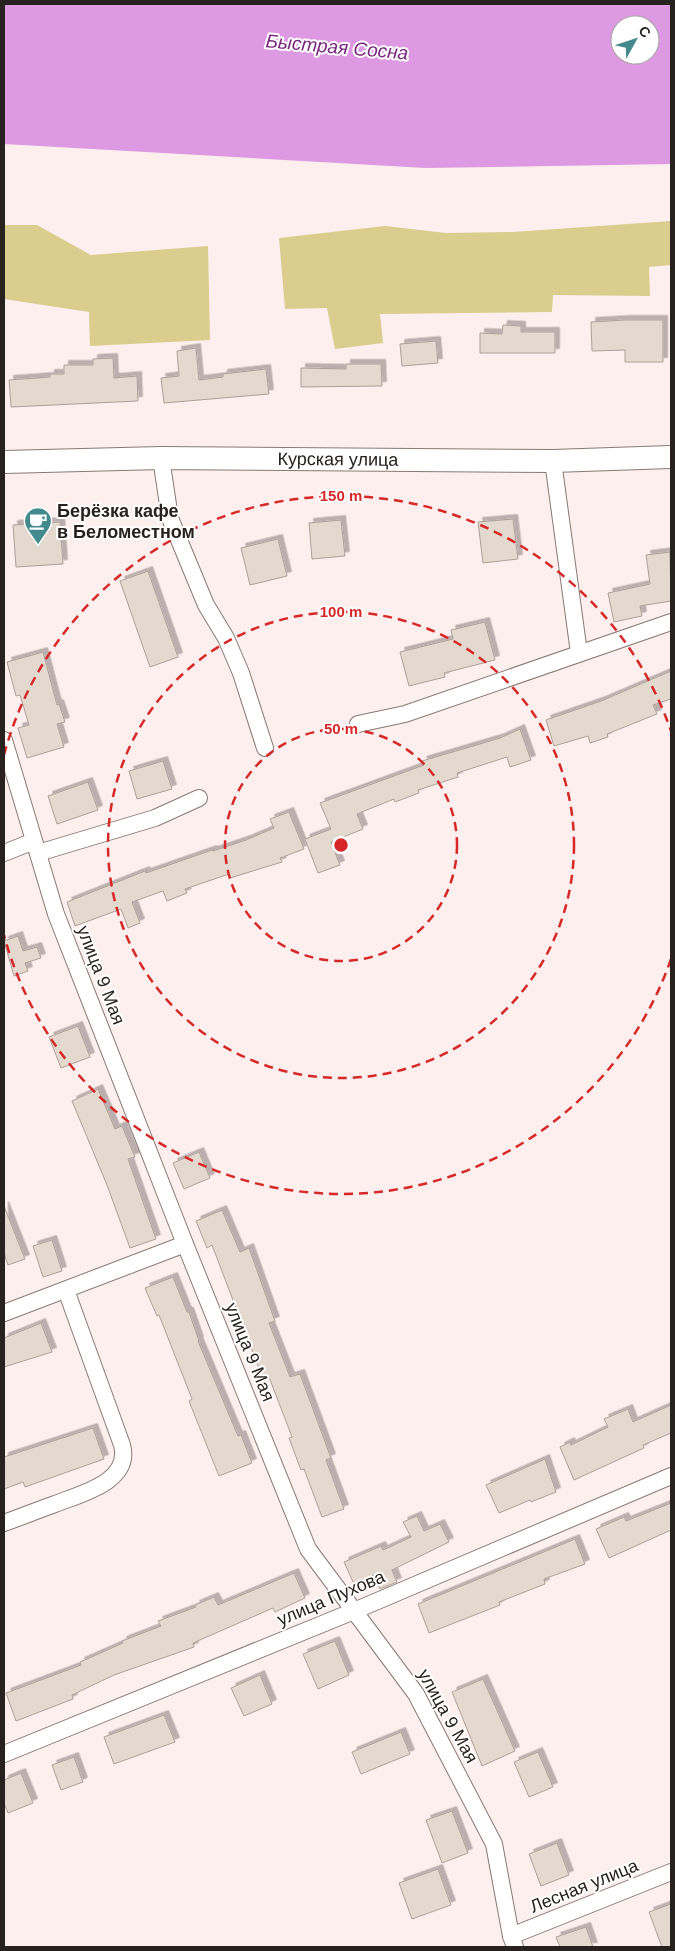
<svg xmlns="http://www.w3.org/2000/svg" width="675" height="1951" font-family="Arial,sans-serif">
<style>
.green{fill:#dacd8d}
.water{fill:#dd99e1;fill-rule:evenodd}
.building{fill:#e4d9ce;stroke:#aba097;filter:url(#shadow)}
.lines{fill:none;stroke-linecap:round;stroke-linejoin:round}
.street-casing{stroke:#887976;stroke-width:18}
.secondary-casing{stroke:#887976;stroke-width:24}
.street{stroke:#fff;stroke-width:16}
.secondary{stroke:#fff;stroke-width:22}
.ring{fill:none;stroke:#d62828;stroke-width:2.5;stroke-dasharray:9 6}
.labels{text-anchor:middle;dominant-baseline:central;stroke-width:4;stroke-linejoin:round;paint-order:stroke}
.street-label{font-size:18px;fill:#272120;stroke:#fff}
.poi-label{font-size:18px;font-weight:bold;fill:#272120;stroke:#fff;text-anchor:start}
.water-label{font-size:19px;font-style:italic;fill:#77277c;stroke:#fff}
.centre{fill:#d62828;stroke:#fff;stroke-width:2.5}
.ring-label{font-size:15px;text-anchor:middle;font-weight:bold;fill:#d62828;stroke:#fff;stroke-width:4;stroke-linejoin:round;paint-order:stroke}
</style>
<defs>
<filter id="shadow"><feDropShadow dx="4.5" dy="-4.5" stdDeviation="0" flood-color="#0004"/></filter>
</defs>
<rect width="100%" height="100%" fill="#fdefed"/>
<g class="green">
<path d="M671,221v44l-22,2 1,29 -97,-1 -1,17 -172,2 3,29 -48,6 -8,-41 -42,1 -6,-71 106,-12 61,7 67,-1z"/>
<path d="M4,225h33l54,30 117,-9 2,94 -120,6 -1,-34 -85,-13z"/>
</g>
<path class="water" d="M4,4h667v160l-245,4 -422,-24zM620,25h30v30h-30z"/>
<g class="building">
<path d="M625,320h38v42h-38v-12l-33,1 -1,-29z"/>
<path d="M503,325l18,1v6h34v21h-75v-20l22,1z"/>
<path d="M436,341l2,22 -36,3 -2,-22z"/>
<path d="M196,348l3,32 24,-3v-3l43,-5 3,25 -105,9 -3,-25 18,-2 -2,-25z"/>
<path d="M113,358l1,20 23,-2 1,25 -127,6 -2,-27 41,-3v-3h14v-9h29v-6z"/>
<path d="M346,364h35l1,22 -81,1v-19l45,1z"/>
<path d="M513,519l5,40 -35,4 -5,-41z"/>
<path d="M341,520l4,36 -33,3 -3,-36z"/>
<path d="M60,522l3,42 -47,3 -3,-42z"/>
<path d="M278,539l9,37 -37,9 -9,-37z"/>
<path d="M670,552l1,49 -31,5 2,10 -28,6 -6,-29 42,-9 -4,-29z"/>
<path d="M148,571l30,86 -28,10 -30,-86z"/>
<path d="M485,622l10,38 -51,13 1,4 -36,9 -9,-34 53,-13 -2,-9z"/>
<path d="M43,652l14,53 2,-1 6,18 -8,2 7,23 -37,11 -9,-30 11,-3 -9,-30 -4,1 -9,-34z"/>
<path d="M671,671v28l-18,6 4,9 -50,20 1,3 -18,6 -2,-7 -34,10 -8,-26 55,-19z"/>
<path d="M520,729l11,31 -21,7 -3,-10 -50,16 1,4 -40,13 1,3 -24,9 -1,-3 -37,15 6,15 -32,13 9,23 -22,8 -13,-34 26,-10 -11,-26 104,-38 -2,-4 78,-23z"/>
<path d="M163,761l9,28 -35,10 -8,-28z"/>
<path d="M88,782l10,28 -41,14 -9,-28z"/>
<path d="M289,812l15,37 -24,9 2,4 -52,16 -1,-4 -44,15 2,4 -20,8 -4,-10 -31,11 8,21 -12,5 -7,-19 -46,17 -8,-24 78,-31 1,2 66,-23 1,1 33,-11 28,-12 -4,-9z"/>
<path d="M18,936l5,15 14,-4 4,11 -16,5 3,8 -14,5 -10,-35z"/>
<path d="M78,1026l12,31 -29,11 -12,-31z"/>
<path d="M98,1089l17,40 7,-3 13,31 -7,2 28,80 -26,9 -23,-63 -35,-84z"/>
<path d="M199,1152l11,26 -26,11 -11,-26z"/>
<path d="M4,1206l21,53 -17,6 -4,-12z"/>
<path d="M222,1210l18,42 9,-4 26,73 -6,2 21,54 10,-3 31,84 -5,2 18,49 -22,8 -18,-48 -3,1 -12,-32 3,-1 -23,-60 -6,2 -51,-134 -5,3 -11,-27z"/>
<path d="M52,1240l10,31 -19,6 -10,-31z"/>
<path d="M173,1277l14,35h2l10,29h-1l40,95 3,-1 11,28 -33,13 -30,-75 3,-2 -33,-84 -2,1 -12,-28z"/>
<path d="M41,1323l11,29 -48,15v-29z"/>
<path d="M671,1405v28l-28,12 1,3 -70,32 -14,-33 10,-5 1,3 37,-18 -4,-8 24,-10 5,13z"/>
<path d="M93,1428l11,31 -79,28 -2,-5 -19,7v-32z"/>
<path d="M545,1459l11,33 -25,10 -1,-2 -31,13 -13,-28z"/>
<path d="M671,1503v27l-62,28 -13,-29 28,-12 2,4z"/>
<path d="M417,1516l7,15 16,-7 9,18 -57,28 5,12 -17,7 -6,-14 -20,9 -10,-22 37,-16 2,4 28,-13 -8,-15z"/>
<path d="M575,1539l10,25 -41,15 1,5 -46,18 1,3 -71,28 -11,-29z"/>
<path d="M294,1573l11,25 -30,14 -2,-4 -80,35 1,4 -80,28 -42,20 1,4 -57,22 -10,-28 75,-28 -1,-3 43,-19 -1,-2 39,-15 -3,-5 38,-14 -1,-2 19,-8 4,8z"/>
<path d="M335,1641l14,34 -31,14 -15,-35z"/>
<path d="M260,1675l12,29 -28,12 -13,-28z"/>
<path d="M483,1679l32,72 -33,15 -30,-74z"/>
<path d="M164,1715l11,27 -61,22 -10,-27z"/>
<path d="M401,1732l9,22 -49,20 -9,-22z"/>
<path d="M538,1752l15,35 -24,10 -15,-35z"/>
<path d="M74,1757l9,25 -22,8 -9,-25z"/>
<path d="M21,1773l12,30 -25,10 -4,-10v-23z"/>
<path d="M452,1811l16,42 -26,10 -16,-43z"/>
<path d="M557,1843l12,32 -28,11 -12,-32z"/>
<path d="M438,1869l13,36 -39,14 -13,-36z"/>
<path d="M671,1904v43h-9l-13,-35z"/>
<path d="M586,1927l7,20h-33l-4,-10z"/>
</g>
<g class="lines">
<g class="street-casing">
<g id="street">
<path d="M161,458l9,60 36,87 20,33 15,35 24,75"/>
<path d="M553,461l26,192"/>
<path d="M358,724l47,-10 266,-92"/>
<path d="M4,740l52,174 129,330 123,305 108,145 78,150 17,92 4,11"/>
<path d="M4,853l30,-12"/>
<path d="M38,853l117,-35 44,-20"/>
<path d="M4,1313l181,-69"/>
<path d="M4,1523c17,-6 34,-13 51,-19 25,-10 77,-22 67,-59l-56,-155"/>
<path d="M4,1754l350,-143 317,-135"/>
<path d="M511,1936l160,-64"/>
</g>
</g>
<g class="secondary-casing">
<g id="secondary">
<path id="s1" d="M4,462l157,-4 392,3 118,-4"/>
</g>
</g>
<use href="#street" class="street"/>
<use href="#secondary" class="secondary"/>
</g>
<g class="ring">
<circle cx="341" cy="845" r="116"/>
<circle cx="341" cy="845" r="233"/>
<path d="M671 959A349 349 0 0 1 4 935M4 755A349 349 0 0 1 671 731"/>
</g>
<defs>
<g id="cafe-pin" transform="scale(1.4375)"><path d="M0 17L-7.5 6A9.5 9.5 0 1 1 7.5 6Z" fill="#428a8c" stroke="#fff"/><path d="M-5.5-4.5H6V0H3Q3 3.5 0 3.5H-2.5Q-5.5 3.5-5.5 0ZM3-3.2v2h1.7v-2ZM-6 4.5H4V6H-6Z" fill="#fff"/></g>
</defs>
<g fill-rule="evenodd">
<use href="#cafe-pin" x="38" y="521"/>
</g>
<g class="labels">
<g class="street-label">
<text stroke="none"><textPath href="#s1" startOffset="334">Курская улица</textPath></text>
<text transform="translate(101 975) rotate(69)">улица 9 Мая</text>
<text transform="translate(250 1352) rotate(68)">улица 9 Мая</text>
<text transform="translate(331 1598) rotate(-23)">улица Пухова</text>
<text transform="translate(448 1716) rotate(61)">улица 9 Мая</text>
<text transform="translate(584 1886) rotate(-22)">Лесная улица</text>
</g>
<g class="poi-label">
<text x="57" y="511">Берёзка кафе<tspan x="57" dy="21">в Беломестном</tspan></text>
</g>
<g class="water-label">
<text transform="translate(337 47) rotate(5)">Быстрая Сосна</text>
</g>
</g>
<circle cx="341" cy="845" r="8" class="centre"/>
<g class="ring-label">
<text x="341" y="501">150 m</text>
<text x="341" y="617">100 m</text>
<text x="341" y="734">50 m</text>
</g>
<rect width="675" height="1951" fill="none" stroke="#272120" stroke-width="10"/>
<g transform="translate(635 40) rotate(50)"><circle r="24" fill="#ffffff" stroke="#a9a6a6"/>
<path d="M0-4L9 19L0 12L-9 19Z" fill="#428a8c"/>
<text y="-8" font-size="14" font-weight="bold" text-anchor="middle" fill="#272120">С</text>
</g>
</svg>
